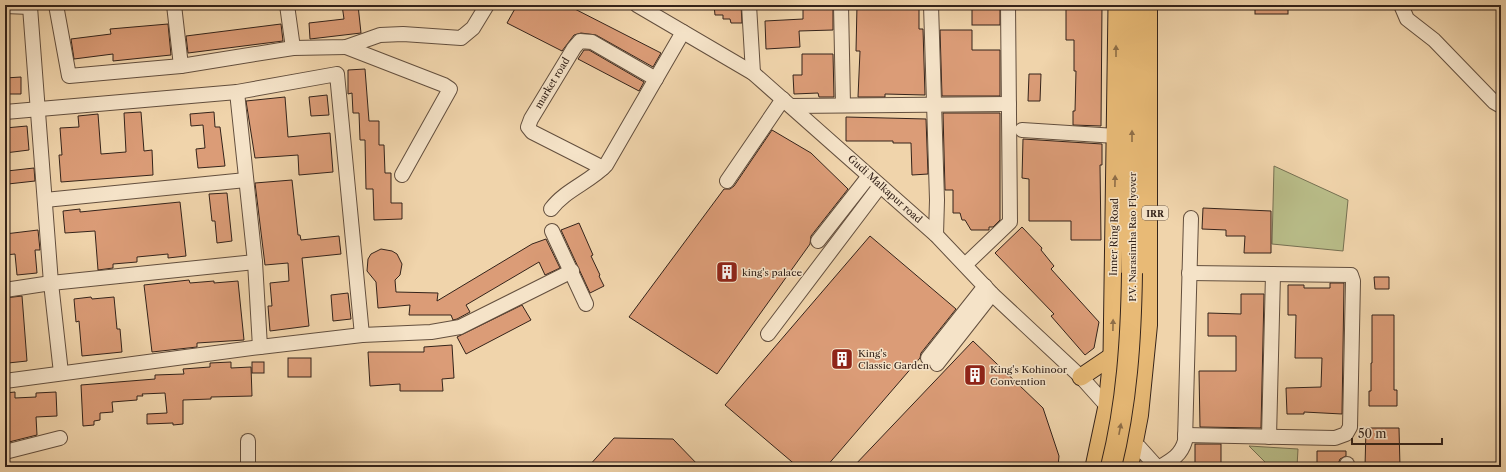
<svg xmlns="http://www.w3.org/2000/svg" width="1506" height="472" font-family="'Libre Caslon Text',serif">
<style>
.green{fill:#b9bd89;stroke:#767052}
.building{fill:#db9c77;stroke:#34231a}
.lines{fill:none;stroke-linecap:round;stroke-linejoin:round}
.minor-casing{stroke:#634f3e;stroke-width:16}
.major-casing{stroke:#34231a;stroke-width:19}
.highway-casing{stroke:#34231a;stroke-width:22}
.minor{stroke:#f5e3c8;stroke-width:14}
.major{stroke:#e8ba76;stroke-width:17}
.highway{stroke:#e8ba76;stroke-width:20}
.highway-bridge-casing{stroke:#34231a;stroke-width:22;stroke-linecap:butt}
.highway-bridge{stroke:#e8ba76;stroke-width:20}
.oneway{fill:#8e6e48}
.labels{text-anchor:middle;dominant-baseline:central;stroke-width:3;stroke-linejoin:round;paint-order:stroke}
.shield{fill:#f5e3c8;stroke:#6e5d4e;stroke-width:1}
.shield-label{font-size:9px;font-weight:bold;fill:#34231a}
.street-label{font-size:10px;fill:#34231a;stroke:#f5e3c8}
.poi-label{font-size:10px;fill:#34231a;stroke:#f5e3c8;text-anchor:start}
</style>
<rect width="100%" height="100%" fill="#f0d4ab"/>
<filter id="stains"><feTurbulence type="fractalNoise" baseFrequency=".005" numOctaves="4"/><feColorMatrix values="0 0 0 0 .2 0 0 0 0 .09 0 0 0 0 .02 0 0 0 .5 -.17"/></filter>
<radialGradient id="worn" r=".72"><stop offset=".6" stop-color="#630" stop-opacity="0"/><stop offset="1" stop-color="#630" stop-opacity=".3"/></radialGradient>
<g class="green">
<path d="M1274,166l74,34 -5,51 -71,-7z"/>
<path d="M1249,446l49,3 -1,18h-27z"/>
</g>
<g class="building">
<path d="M342,5h16l3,28 -51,6 -1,-16 35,-4z"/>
<path d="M517,5h50l94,48 -8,14 -57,-32 -15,-2 -7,2 -12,16 -55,-28z"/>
<path d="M714,5h27l1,18h-11l-1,-4h-7v-4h-8z"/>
<path d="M803,5h30v25l-34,1 1,16 -34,2 -1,-28 38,-2z"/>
<path d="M857,5h62v24h4l2,66 -40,-1v3h-27l2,-46h-4z"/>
<path d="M1066,5h36l-1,121 -28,-1v-14h2l1,-40h-2v-31h-8z"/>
<rect x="1255" y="5" width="33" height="9"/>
<rect x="972" y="6" width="28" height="19"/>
<path d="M168,24l3,31 -58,6v-7l-39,5 -3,-20 40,-5 -1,-5z"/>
<path d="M281,24l2,17 -95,12 -2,-17z"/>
<path d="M940,30h32v20h28v46h-58z"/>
<path d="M584,50h5l55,32 -5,9 -61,-32z"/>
<path d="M802,54h31l1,43h-15l-1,-4 -24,1 -1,-19h9z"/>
<path d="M365,69l4,52h10v24h5l1,28h6v30h11v16l-28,1 -1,-31h-7l-1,-49h-5l-1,-27h-6l-1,-20 -4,1v-24z"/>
<path d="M1029,74h12l-1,27h-12z"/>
<path d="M21,77v17h-16v-16z"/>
<path d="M327,95l2,20 -18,1 -2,-19z"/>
<path d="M285,97l3,40 42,-4 3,39 -34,3 -1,-20 -43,3 -9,-57z"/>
<path d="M141,112l3,39 8,-1 1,25 -92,7 -2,-27h3l-2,-27 19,-1 -1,-11 20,-2 3,40 25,-2 -2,-39z"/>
<path d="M214,112l1,15h5l5,39 -27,2 -2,-19 9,-1 -2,-23 -12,1 -1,-12z"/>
<path d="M943,113h57v107l-7,7h-4v3h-18l-6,-10h-3l-2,-7h-7v-23h-8z"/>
<path d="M846,117l80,2 2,55 -16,1 -1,-32h-18v-2h-47z"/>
<path d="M27,126l2,24 -24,3v-25z"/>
<path d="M772,130l39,23 37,36 -37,47 -1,8 -93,130 -88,-57 95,-128h6l4,-3z"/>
<path d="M1023,139l79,5v21h-2l1,75h-30v-19h-42v-42l-7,-1z"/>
<path d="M34,168l1,13 -27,3 -1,-13z"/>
<path d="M292,180l6,55h2l1,5 38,-4 2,18 -39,4 7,68 -39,5 -2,-25h4l-2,-23 19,-2 -1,-18 -23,2 -10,-82z"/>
<path d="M227,193l5,48 -15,2 -2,-22h-3l-3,-27z"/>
<path d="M180,202l6,54 -18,2v-4l-31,3v5l-24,2v4l-15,2 -3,-39 -30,2 -2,-22 17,-2v3z"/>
<path d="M1203,208l68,3v42h-27l1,-17h-19v-6l-24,-1z"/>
<path d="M579,223l14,32 -2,1 9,19 -1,1 5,10 -14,7 -29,-63z"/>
<path d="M1022,227l20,21 -1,2 13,16 -3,3 48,53 -5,26 -9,7 -34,-39 3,-2 -59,-61z"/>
<path d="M38,230l2,20h-5l2,23 -20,2 -2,-21 -10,1v-21z"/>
<path d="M870,236l86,73 -35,44 -1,5 -94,109h-28l-73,-62z"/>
<path d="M546,239l14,29 -15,7 -6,-13 -73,43 4,7 -13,7 -4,1 -2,-5h-42l1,-10 -32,3 -2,-26 -9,-11 1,-12 3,-5 10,-5 11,2 5,3 5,10 -2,11 -5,5 1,12 42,1 -1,8 95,-57z"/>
<path d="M1374,277h15v12h-14z"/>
<path d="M189,280l1,3 24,-2v2l24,-2 6,59 -47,3v4l-45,5 -8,-67z"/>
<path d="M1330,283h14l-2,131 -38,-2v2h-17l-1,-26 35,-1 1,-29h-27l1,-43h-8v-30h16v3h26z"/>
<path d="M348,293l3,26 -18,2 -2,-26z"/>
<path d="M1241,294h23l-3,134 -61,-1 -1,-56h37v-35h-28v-23l33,1z"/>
<path d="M22,296l5,65 -19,2 -3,-65z"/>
<path d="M91,297l1,2 22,-2 3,32h3l2,23 -40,4 -3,-35 -3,1 -2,-23z"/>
<path d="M522,305l9,15 -65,34 -9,-17z"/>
<path d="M1372,315h22v75h3v16h-28v-15h2v-28h1z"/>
<path d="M973,341l70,67 16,48 -1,11h-205z"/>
<path d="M452,345l2,33 -12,1 1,12h-43v-7l-30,2 -2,-34h56v-5z"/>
<rect x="288" y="358" width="23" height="19"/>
<path d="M231,362v6l20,-1 1,29 -41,1v2l-28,1v24l-10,1v-2l-26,1v-10l20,-1 -2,-20 -23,1 1,2h-6v4l-25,2 1,10 -13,1v7l-6,1v4l-11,1 -2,-41 74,-6v-4l29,-1 -1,-5 27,-2v-4z"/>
<rect x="252" y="362" width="12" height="11"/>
<path d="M15,392v6l21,-1v-4l20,-1 1,24 -21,1 1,18 -32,8v-50z"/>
<path d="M1366,428h33l1,39h-35z"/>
<path d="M614,438l59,1 27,28h-112z"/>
<rect x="1195" y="444" width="26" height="23"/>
<path d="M1317,451h29v5l-6,3 -2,5h-21z"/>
</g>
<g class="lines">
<g class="minor-casing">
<g id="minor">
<path d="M31,5l-1,2 21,276 10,90"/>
<path d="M56,5l13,71 112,-10 112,-18 53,-1 34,-12 23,-1 58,4 12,-10 14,-23"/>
<path d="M174,5l7,61"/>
<path d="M287,5l6,43"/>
<path d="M637,5l116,68 183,162 56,59 89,83 26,29"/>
<path d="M749,5l4,68"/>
<path d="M841,5l2,99"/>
<path d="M931,5l6,195 -1,35"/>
<path d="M1401,5l6,14 27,21 60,62 7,4"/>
<path d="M5,6l25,1"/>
<path d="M346,47l98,38 6,4 -48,86"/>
<path d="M237,92l18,170 5,85"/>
<path d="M791,106l218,-2"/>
<path d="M5,112l232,-20 100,-18 25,261"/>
<path d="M1022,130l94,6"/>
<path d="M603,168l-71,-36 -4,-5 3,-8 43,-71 6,-7 12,1 64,37"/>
<path d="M727,181l56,-82"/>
<path d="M45,200l201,-20"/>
<path d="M551,209c14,-19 39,-27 55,-44l77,-133"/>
<path d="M552,231l34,73"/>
<path d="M818,241l51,-65"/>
<path d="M965,265l45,-43 -2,-217"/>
<path d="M5,290l46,-7 204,-21"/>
<path d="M768,334l112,-148"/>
<path d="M928,358l57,-72"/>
<path d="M937,364l55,-70"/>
<path d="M5,381l255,-34 102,-12 69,-3 29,-5 112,-56"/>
<path d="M1185,435l150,3 11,-4 4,-7 3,-146 -2,-6 -162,-2"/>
<path d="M1269,437l4,-163"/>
<path d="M248,441v26"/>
<path d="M1139,447l18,20"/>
<path d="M5,452l55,-14"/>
<path d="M1347,464v3"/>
<path d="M1160,467c12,-7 21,-12 25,-26l6,-223"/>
</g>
</g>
<g class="major-casing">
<g id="major">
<path d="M1081,377l31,-21"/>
<path d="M1094,467l13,-61 5,-50 5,-351"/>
</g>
</g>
<g class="highway-casing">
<g id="highway">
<path d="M1132,5v268"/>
<path d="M1128,467l10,-52 9,-90v-320"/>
</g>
</g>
<use href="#minor" class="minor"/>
<use href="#major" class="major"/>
<use href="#highway" class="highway"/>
<g class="highway-bridge-casing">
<path id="highway-bridge" d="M1111,467c16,-64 20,-128 21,-194"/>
</g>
<use href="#highway-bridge" class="highway-bridge"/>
</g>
<defs><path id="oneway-solid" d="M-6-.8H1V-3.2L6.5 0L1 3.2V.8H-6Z"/></defs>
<g class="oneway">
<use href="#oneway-solid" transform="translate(1116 51) rotate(-90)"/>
<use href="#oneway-solid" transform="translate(1132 136) rotate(-90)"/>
<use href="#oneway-solid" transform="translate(1115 181) rotate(-89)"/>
<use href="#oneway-solid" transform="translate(1113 325) rotate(-89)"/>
<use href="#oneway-solid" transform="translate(1120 429) rotate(-79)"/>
</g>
<defs>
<g id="building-square" transform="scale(1.15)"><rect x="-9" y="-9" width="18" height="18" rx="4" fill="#8f2418" stroke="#f5e3c8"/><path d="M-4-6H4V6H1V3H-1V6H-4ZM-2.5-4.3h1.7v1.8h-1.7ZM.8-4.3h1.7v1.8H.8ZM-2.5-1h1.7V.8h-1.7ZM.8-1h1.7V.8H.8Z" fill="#fff"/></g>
</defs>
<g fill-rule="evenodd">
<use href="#building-square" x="727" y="272"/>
<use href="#building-square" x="842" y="359"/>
<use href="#building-square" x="975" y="375"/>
</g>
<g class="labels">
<rect class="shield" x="1142" y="206" width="26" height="14" rx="3"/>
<g class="shield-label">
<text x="1155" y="213">IRR</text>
</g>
<g class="street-label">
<text transform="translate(552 83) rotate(-59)">market road</text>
<text transform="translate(885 189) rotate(42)">Gudi Malkapur road</text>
<text transform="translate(1114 237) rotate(-89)">Inner Ring Road</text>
<text transform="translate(1132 237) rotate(-90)">P.V. Narasimha Rao Flyover</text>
</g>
<g class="poi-label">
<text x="742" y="272">king's palace</text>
<text x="858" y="353">King's<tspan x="858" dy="12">Classic Garden</tspan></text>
<text x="990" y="369">King's Kohinoor<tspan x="990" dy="12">Convention</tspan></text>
</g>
</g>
<rect width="1506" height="472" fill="none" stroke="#f0d4ab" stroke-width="20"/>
<rect x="6" y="6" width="1494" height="460" fill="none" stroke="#34231a" stroke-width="2"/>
<rect x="10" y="10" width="1486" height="452" fill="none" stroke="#34231a"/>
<path d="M1352 438v6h90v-6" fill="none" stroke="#34231a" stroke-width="2"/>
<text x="1358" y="438" font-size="12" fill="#34231a" stroke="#f5e3c8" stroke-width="3" paint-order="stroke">50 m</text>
<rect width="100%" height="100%" filter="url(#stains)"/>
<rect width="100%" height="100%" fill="url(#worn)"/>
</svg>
